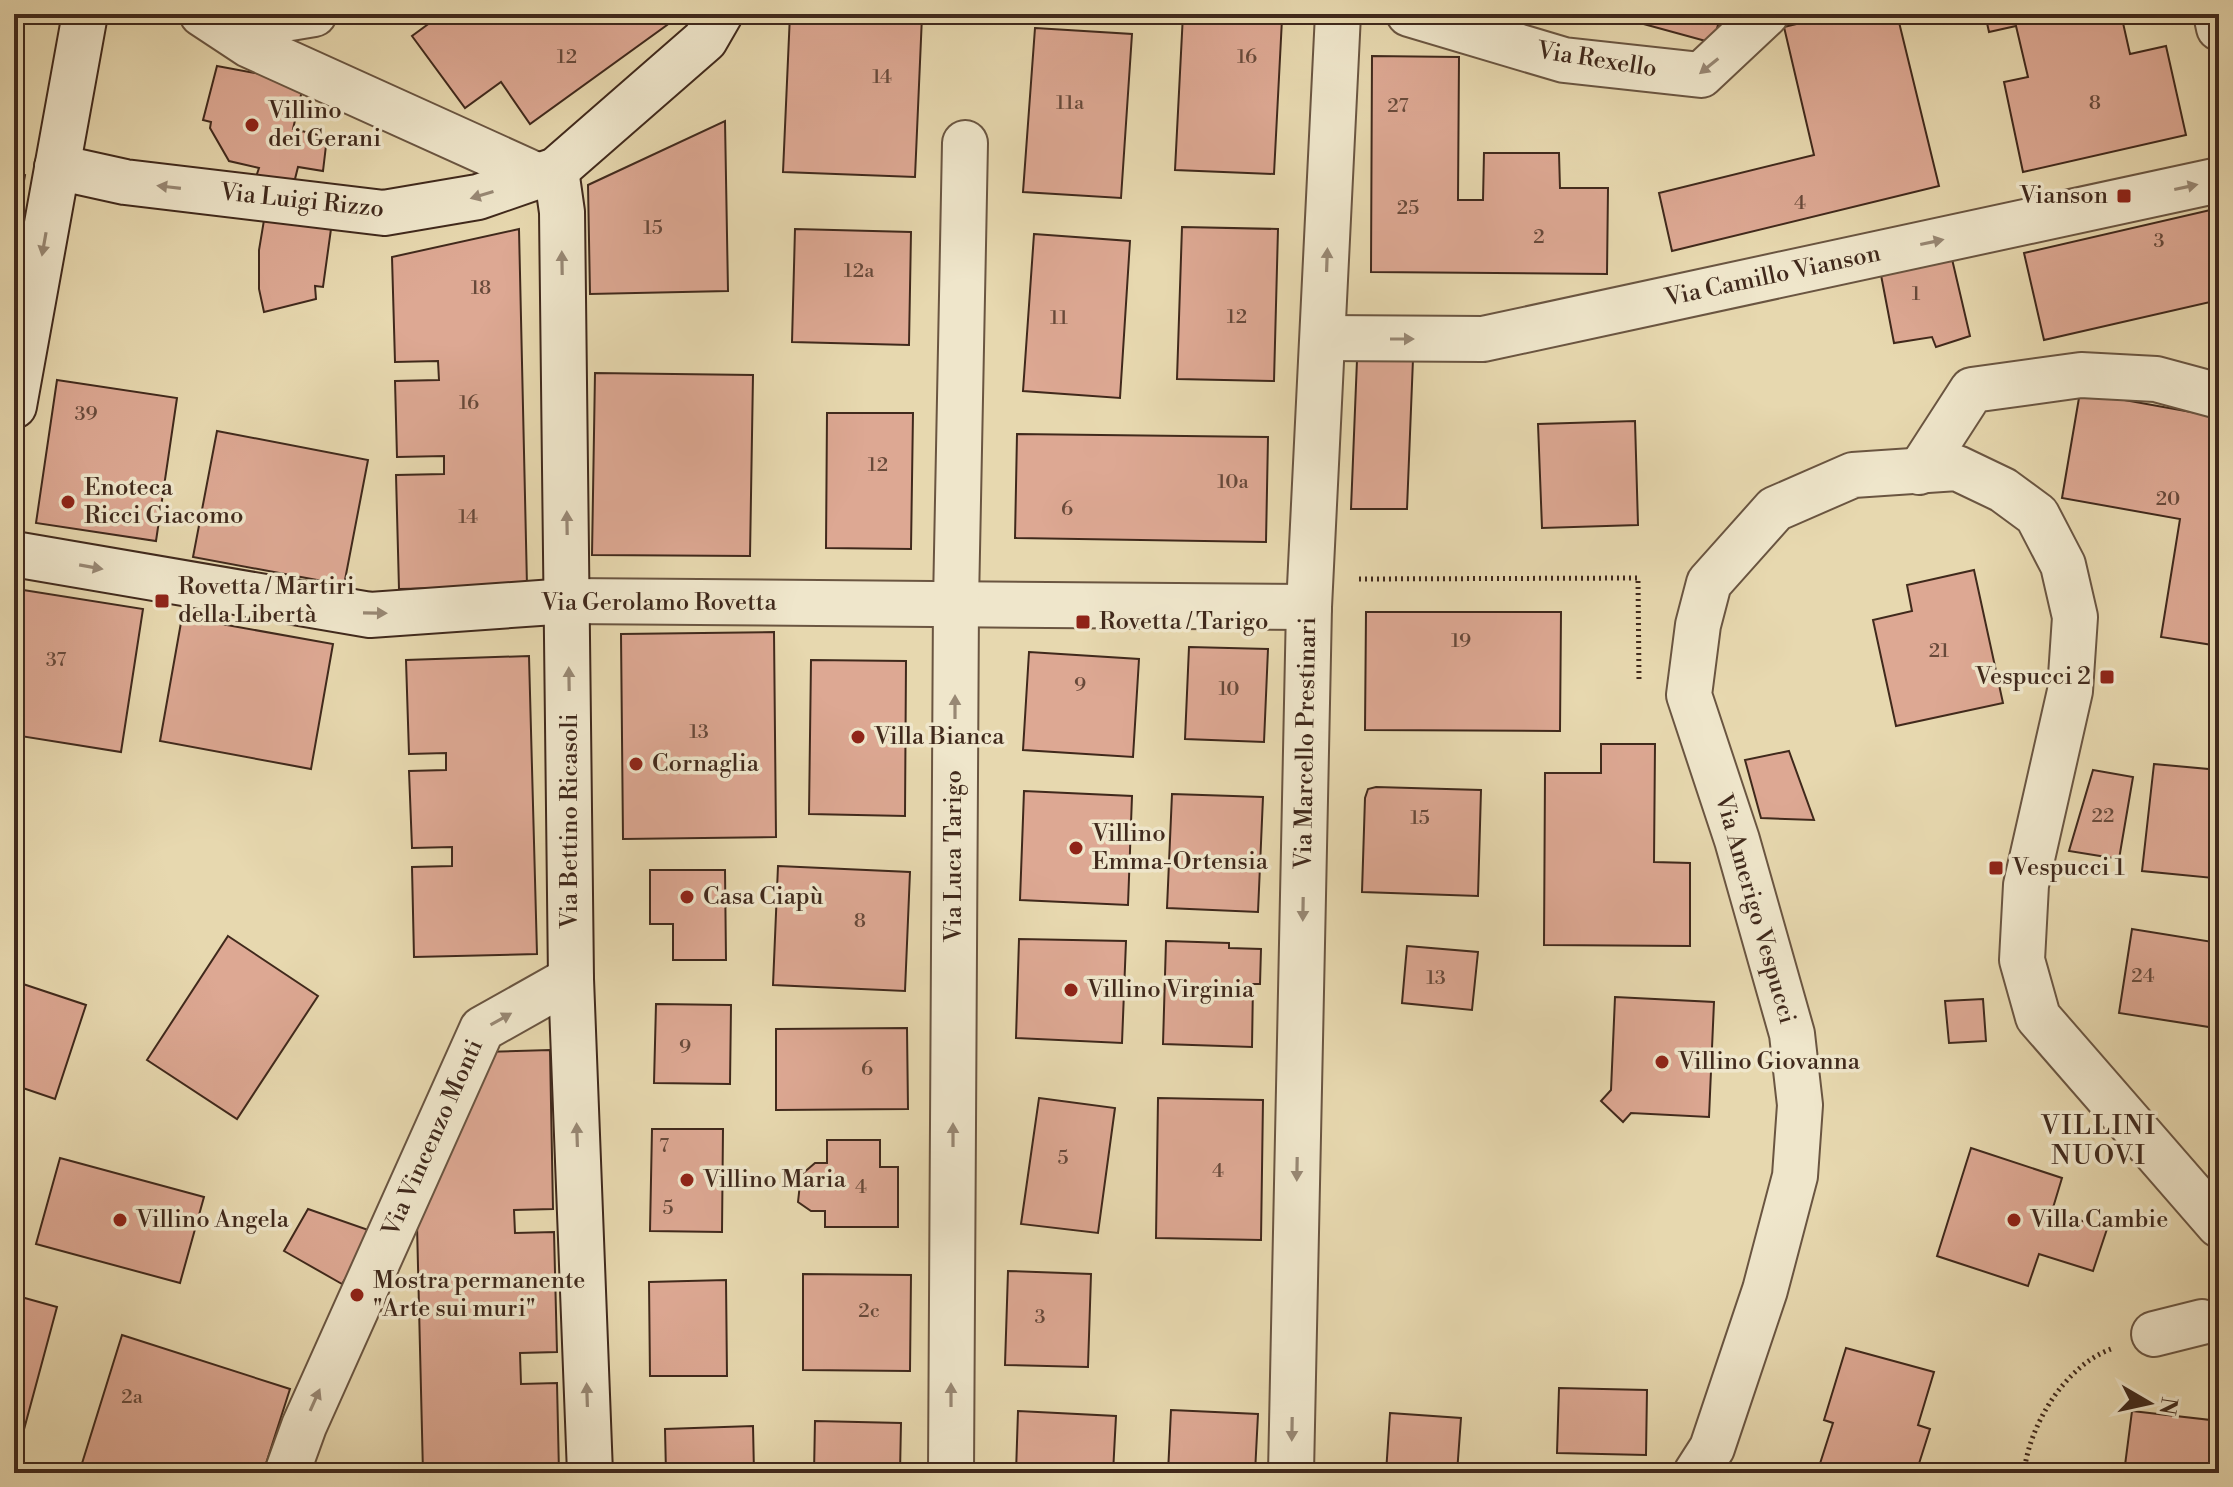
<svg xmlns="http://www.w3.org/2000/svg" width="2233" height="1487" font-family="'Libre Bodoni',serif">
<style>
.building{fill:#dda893;stroke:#40291c;stroke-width:2}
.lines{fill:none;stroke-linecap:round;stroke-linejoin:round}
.street-casing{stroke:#6a5541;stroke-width:48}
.secondary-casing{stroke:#40291c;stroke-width:48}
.path{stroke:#40291c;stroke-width:5;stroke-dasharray:2 4;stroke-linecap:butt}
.street{stroke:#efe6cb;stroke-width:44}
.secondary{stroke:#efe6cb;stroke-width:44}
.oneway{fill:#988874}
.poi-dot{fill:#8f2418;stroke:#efe6cb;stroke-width:3}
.labels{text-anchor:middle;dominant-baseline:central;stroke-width:7;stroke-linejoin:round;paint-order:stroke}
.number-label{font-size:20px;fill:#67493a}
.street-label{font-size:24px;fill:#40291c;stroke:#efe6cb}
.poi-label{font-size:24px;fill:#40291c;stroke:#efe6cb;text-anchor:start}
.neighbourhood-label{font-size:26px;letter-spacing:2px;fill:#40291c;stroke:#efe6cb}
</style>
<rect width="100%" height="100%" fill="#e7d8af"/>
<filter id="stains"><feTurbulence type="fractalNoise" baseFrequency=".0025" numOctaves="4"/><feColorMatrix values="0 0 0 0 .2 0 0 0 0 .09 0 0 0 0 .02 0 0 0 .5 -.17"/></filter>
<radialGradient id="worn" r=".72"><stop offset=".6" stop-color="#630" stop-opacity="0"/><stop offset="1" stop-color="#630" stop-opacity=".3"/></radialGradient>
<g class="building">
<path d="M442,14h217l8,11 -137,99 -29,-42 -36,26 -53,-72z"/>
<path d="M790,14l132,2 -7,161 -132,-5z"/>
<path d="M1183,14l99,5 -8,155 -99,-4z"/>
<path d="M1607,14h114l-8,29z"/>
<path d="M1838,14h59l42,172 -267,65 -13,-58 155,-38 -30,-128z"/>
<path d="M1985,14h136l9,40 36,-8 20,89 -163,37 -19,-90 24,-5 -12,-51 -27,6z"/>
<path d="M1035,28l97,6 -11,164 -98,-6z"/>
<path d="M1372,56l87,1 -1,143h25l1,-47h75l1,35h48l-1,86 -236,-2z"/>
<path d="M217,66l87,16 -11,47 34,8 -4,34 -25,-4 -5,20 -38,-7 4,-12 -30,-7 -19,-33 1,-6 -8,-2z"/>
<path d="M725,121l3,170 -138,3 -2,-109z"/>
<path d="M14,173l11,2 -11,62z"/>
<path d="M2219,208v92l-175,40 -20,-87z"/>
<path d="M264,220l67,9 -8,58 -8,-1 1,13 -52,13 -5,-23v-39z"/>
<path d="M1182,227l96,2 -4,152 -97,-2z"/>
<path d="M519,229l8,357 -128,3 -3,-114 48,-1v-18l-47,1 -2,-76 44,-1 -1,-19 -43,1 -3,-105z"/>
<path d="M795,229l116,3 -2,113 -117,-3z"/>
<path d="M1034,234l96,7 -10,157 -97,-7z"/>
<path d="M1952,259l18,77 -34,11 -4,-10 -38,6 -13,-68z"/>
<path d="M1413,359l-6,150h-56l6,-149z"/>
<path d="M595,373l158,2 -3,181 -158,-1z"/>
<path d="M57,380l120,18 -21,143 -120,-18z"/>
<path d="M2080,392l139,25v229l-58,-9 19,-118 -118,-21z"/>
<path d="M827,413h86l-2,136 -85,-1z"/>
<path d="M1635,421l3,104 -96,3 -4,-104z"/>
<path d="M217,431l151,29 -24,125 -151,-28z"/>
<path d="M1017,434l251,3 -2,105 -251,-4z"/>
<path d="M1974,570l29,133 -107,23 -23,-106 39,-9 -5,-26z"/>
<path d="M17,589l126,20 -22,143 -107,-17z"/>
<path d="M1366,612h195l-1,119 -195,-1z"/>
<path d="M182,617l151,27 -22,125 -151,-28z"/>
<path d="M774,632l2,205 -153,2 -2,-205z"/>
<path d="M1189,647l79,2 -4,93 -79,-3z"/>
<path d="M1029,652l110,7 -6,98 -110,-7z"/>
<path d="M529,656l8,298 -123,3 -2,-90 40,-1v-19l-40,1 -3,-77 37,-1v-17l-37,1 -3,-94z"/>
<path d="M811,660l95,1 -1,155 -96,-2z"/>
<path d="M1601,744h54l-1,118 36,1v83l-146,-1 1,-172h56z"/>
<path d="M1789,751l25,69 -53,-2 -16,-58z"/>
<path d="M2154,764l65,6 -6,108 -71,-7z"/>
<path d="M2093,770l40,7 -14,82 -50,-8z"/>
<path d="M1376,787l105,3 -3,106 -116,-4 3,-94 3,-9z"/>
<path d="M1024,791l108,5 -4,109 -108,-5z"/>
<path d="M1172,794l91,3 -5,115 -91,-4z"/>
<path d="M778,866l132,6 -5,119 -132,-6z"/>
<path d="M650,870h75l1,90h-53v-36h-23z"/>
<path d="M2132,929l87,14 -10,84 -90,-14z"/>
<path d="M228,936l90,60 -81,123 -90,-59z"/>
<path d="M1019,939l107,2 -4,102 -106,-5z"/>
<path d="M1166,941l63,2v5l32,1 -1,35h-7l-1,63 -89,-3z"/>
<path d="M1407,946l71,6 -6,58 -70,-7z"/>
<path d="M14,981l72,24 -31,94 -41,-14z"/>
<path d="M1615,997l99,5 -5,115 -78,-4 -8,9 -22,-21 10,-11z"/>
<path d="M1983,999l3,42 -37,2 -4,-42z"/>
<path d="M656,1004l75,1 -1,79 -76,-1z"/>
<path d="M907,1028l1,81 -132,1v-81z"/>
<path d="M550,1050l3,159 -39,1 1,23 39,-1 3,120 -37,1 1,31 36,-1 2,90h-136l-7,-290 67,-131z"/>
<path d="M1039,1098l76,10 -17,125 -77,-9z"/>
<path d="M1158,1098l105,2 -2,140 -105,-2z"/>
<path d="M652,1129h71l-1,103 -72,-1z"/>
<path d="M827,1140h53v27h18v60h-73v-16h-14l-13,-9 3,-27 14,-12h12z"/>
<path d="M1971,1148l91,30 -10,33 55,18 -14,42 -54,-17 -11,32 -91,-30z"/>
<path d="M60,1158l144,39 -24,86 -144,-39z"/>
<path d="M308,1209l66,23 -32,52 -58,-33z"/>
<path d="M1008,1271l83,3 -3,93 -83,-2z"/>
<path d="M803,1274l108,1 -1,96 -107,-1z"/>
<path d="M726,1280l1,96h-77l-1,-94z"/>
<path d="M14,1295l43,12 -41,152 -2,-1z"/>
<path d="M122,1335l168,54 -27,84h-184z"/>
<path d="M1846,1348l88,24 -16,53 12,4 -14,44h-99l16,-50 -9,-3z"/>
<path d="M1559,1388l88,2 -1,65 -89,-2z"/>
<path d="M1171,1410l87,4 -3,59h-87z"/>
<path d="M1018,1411l98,5 -3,57h-97z"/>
<path d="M2132,1411l87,10v52h-95z"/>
<path d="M1390,1413l71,5 -4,55h-71z"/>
<path d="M815,1421l86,2 -1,50h-86z"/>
<path d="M753,1426l1,47h-88l-1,-44z"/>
</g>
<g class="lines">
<g class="street-casing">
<g id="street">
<path d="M202,14l47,31 287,130"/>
<path d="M210,14l80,4 24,-4"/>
<path d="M1409,14l155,46 137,15 65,-61"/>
<path d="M2216,14l3,14"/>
<path d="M1324,338l159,1 736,-159"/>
<path d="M1919,472l53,-82 109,-15 75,4 63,17"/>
<path d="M568,601l741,6"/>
<path d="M2154,1334l48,-12"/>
<path d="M287,1473l17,-47 178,-397 89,-50"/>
<path d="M951,1473l5,-870 9,-460"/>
<path d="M1291,1473l18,-866 29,-593"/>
<path d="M1696,1473l16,-25 53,-158 30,-114 5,-71 -8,-71 -55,-194 -48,-145 9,-70 11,-42 66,-74 78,-34 104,-7 46,22 34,25 26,50 12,52 -5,74 -44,194 -4,75 16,57 181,208"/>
</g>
</g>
<g class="secondary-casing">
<g id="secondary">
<path d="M57,167l68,15 259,31 94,-16 78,-27 149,-130 15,-26"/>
<path d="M556,170l6,42 9,767 19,494"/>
<path d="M14,406l71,-392"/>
<path d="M14,554l356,61 198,-14"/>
</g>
</g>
<g class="path">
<path d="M1359,579l279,-1 1,103"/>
<path d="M2024,1473c5,-48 41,-107 87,-124"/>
</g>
<use href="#street" class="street"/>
<use href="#secondary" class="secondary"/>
</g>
<defs><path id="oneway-solid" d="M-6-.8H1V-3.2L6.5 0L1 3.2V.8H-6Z" transform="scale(2)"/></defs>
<g class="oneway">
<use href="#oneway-solid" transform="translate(1709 66) rotate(141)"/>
<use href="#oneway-solid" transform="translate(169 187) rotate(-173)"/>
<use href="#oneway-solid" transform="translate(2186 187) rotate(-12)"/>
<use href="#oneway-solid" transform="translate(482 195) rotate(163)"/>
<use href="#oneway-solid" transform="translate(1932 242) rotate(-12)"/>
<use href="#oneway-solid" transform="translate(44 244) rotate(100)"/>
<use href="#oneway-solid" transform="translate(1327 260) rotate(-88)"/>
<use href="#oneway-solid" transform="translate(562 263) rotate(-91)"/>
<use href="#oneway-solid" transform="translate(1402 339)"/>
<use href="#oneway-solid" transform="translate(567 523) rotate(-91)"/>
<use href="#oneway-solid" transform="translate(91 567) rotate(10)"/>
<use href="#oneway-solid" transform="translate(375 613) rotate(1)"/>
<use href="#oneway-solid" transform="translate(569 679) rotate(-91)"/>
<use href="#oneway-solid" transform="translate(955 707) rotate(-90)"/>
<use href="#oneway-solid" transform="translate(1303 909) rotate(91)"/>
<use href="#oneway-solid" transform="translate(501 1019) rotate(-29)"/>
<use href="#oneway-solid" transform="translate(577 1135) rotate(-92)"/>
<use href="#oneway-solid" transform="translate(953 1135) rotate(-90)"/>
<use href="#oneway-solid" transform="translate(1297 1169) rotate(91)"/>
<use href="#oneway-solid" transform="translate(587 1395) rotate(-92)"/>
<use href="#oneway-solid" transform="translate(951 1395) rotate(-90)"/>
<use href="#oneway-solid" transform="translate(315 1400) rotate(-66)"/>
<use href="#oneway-solid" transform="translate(1292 1429) rotate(91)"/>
</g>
<g class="poi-dot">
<circle cx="252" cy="125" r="8"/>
<rect x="2116" y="188" width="16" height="16" rx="4"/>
<circle cx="68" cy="502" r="8"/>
<rect x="154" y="593" width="16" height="16" rx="4"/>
<rect x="1075" y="614" width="16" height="16" rx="4"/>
<rect x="2099" y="669" width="16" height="16" rx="4"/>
<circle cx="858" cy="737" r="8"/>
<circle cx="636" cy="764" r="8"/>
<circle cx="1076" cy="848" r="8"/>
<rect x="1988" y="860" width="16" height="16" rx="4"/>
<circle cx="687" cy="897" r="8"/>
<circle cx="1071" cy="990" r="8"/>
<circle cx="1662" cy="1062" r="8"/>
<circle cx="687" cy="1180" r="8"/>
<circle cx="120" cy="1220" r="8"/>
<circle cx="2014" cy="1220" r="8"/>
<circle cx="357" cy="1295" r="8"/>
</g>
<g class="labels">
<g class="number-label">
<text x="567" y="57">12</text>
<text x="1247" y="57">16</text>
<text x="882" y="77">14</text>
<text x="1070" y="103">11a</text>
<text x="2095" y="103">8</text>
<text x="1398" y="106">27</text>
<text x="1800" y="203">4</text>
<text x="1408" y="208">25</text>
<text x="653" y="228">15</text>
<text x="1539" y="237">2</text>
<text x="2159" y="241">3</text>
<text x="859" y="271">12a</text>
<text x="481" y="288">18</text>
<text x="1916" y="294">1</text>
<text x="1237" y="317">12</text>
<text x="1059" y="318">11</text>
<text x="469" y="403">16</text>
<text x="86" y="414">39</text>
<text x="878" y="465">12</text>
<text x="1233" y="482">10a</text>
<text x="2168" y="499">20</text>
<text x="1067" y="509">6</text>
<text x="468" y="517">14</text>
<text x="1461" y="641">19</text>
<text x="1939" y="651">21</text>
<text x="56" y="660">37</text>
<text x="1080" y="685">9</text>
<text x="1229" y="689">10</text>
<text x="699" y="732">13</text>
<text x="2103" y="816">22</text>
<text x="1420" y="818">15</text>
<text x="860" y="921">8</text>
<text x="2143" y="976">24</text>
<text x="1436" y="978">13</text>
<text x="685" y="1047">9</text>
<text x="867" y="1069">6</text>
<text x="664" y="1146">7</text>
<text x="1063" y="1158">5</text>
<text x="1218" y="1171">4</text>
<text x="861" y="1187">4</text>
<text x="668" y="1208">5</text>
<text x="869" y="1311">2c</text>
<text x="1040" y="1317">3</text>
<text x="132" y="1397">2a</text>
</g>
<g class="street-label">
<text transform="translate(1597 60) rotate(9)">Via Rexello</text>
<text transform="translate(302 201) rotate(6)">Via Luigi Rizzo</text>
<text transform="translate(1773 276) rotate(-12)">Via Camillo Vianson</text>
<text x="659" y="603">Via Gerolamo Rovetta</text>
<text transform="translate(1306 743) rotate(-89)">Via Marcello Prestinari</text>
<text transform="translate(570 821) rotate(-90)">Via Bettino Ricasoli</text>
<text transform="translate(954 856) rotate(-90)">Via Luca Tarigo</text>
<text transform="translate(1755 909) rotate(74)">Via Amerigo Vespucci</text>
<text transform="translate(433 1138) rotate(-66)">Via Vincenzo Monti</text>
</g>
<g class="poi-label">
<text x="268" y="111">Villino<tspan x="268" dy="28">dei Gerani</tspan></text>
<text x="2108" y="196" text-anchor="end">Vianson</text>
<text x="84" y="488">Enoteca<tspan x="84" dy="28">Ricci Giacomo</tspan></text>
<text x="178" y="587">Rovetta / Martiri<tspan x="178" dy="28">della Libertà</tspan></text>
<text x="1099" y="622">Rovetta / Tarigo</text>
<text x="2091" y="677" text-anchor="end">Vespucci 2</text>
<text x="874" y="737">Villa Bianca</text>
<text x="652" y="764">Cornaglia</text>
<text x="1092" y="834">Villino<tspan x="1092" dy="28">Emma-Ortensia</tspan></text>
<text x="2012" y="868">Vespucci 1</text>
<text x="703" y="897">Casa Ciapù</text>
<text x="1087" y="990">Villino Virginia</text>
<text x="1678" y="1062">Villino Giovanna</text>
<text x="703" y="1180">Villino Maria</text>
<text x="136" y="1220">Villino Angela</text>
<text x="2030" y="1220">Villa Cambie</text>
<text x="373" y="1281">Mostra permanente<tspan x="373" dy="28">"Arte sui muri"</tspan></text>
</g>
<g class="neighbourhood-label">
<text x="2099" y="1126">VILLINI<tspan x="2099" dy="30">NUOVI</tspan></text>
</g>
</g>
<rect width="2233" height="1487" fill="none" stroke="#e7d8af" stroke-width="48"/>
<rect x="16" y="16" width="2201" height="1455" fill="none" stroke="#40291c" stroke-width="4"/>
<rect x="24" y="24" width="2185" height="1439" fill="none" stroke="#40291c" stroke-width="2"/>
<g transform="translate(2149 1403) rotate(99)" stroke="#efe6cb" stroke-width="6" paint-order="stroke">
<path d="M0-6L14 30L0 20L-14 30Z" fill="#40291c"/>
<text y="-12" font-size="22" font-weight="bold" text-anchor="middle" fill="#40291c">N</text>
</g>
<rect width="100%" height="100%" filter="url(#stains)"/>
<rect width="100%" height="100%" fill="url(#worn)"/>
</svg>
